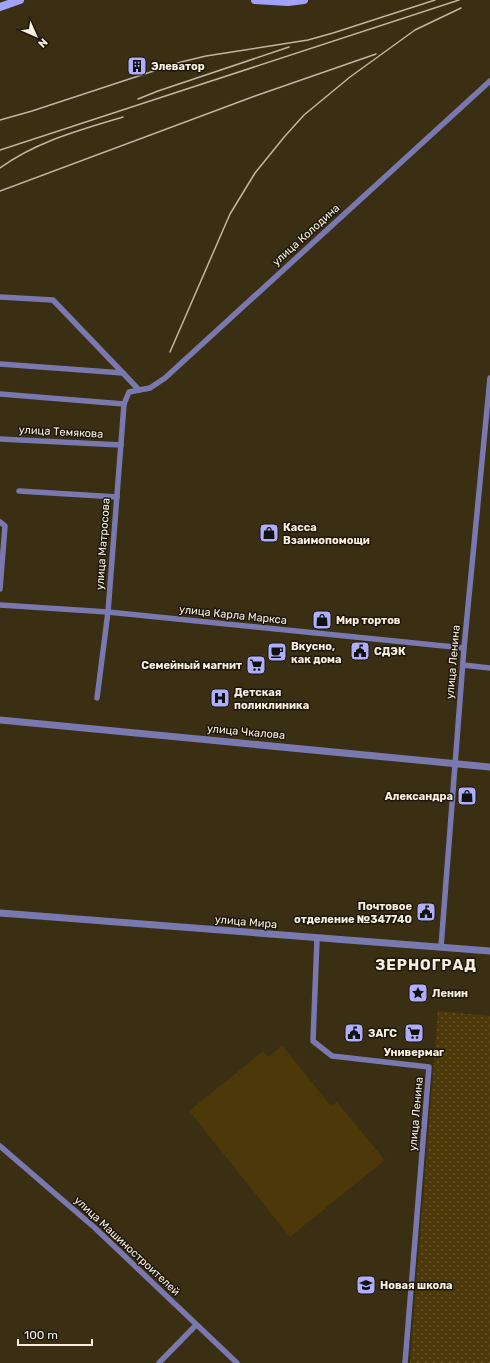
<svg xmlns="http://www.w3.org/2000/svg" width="490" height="1363" font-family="Rubik,sans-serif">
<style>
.park{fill:url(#park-dots)}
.pitch{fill:#4c3808}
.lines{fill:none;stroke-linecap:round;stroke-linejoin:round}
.minor{stroke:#7979b0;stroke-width:5.5}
.tertiary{stroke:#7979b0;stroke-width:7}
.secondary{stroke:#a3a2fa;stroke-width:8}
.rail{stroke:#c0b6a4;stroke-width:1.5}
.labels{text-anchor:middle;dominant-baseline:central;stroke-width:3;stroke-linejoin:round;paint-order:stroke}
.poi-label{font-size:11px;font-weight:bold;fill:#f8efe0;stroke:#1d170b;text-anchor:start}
.street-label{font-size:11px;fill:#f8efe0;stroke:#1d170b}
.district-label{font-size:15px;font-weight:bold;letter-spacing:1px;fill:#f8efe0;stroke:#1d170b}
</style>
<defs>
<pattern id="park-dots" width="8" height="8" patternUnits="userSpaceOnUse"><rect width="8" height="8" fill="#4c3808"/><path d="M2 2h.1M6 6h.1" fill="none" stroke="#67552c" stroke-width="1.8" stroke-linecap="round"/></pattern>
</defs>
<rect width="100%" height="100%" fill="#3a2e13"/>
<path class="park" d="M438,1011l52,5v347h-80z"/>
<path class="pitch" d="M282,1045l49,61 6,-4 48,58 -95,77 -101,-126 74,-60 5,6z"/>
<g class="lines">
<g class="minor">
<path d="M0,297l53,3 70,73"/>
<path d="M0,364l123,9 16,17"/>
<path d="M0,394l124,10"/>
<path d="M0,439l121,6"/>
<path d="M19,491l98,6"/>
<path d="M0,522l5,4 -5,63"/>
<path d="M0,605l108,7 356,36"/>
<path d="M463,665l27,3"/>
<path d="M97,698l11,-86 16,-208 5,-12 21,-4 15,-10 325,-297"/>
<path d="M317,939l-4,102 19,15 97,11 -24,296"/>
<path d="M441,947l23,-299 26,-270"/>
<path d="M0,1146l95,82 142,135"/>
<path d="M159,1363l37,-38"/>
</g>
<g class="tertiary">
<path d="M0,720l490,47"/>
<path d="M0,913l490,38"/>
</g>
<g class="secondary">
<path d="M255,0l33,2 16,-2"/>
<path d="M0,7l20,-7"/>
</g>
<g class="rail">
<path d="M138,99l20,-8 131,-44"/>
<path d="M0,120l32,-9 149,-49 25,-6 102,-16 25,-7 102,-33"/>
<path d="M0,150l459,-150"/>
<path d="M0,168c37,-27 81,-38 123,-51"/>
<path d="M0,191l255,-95 121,-42"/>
<path d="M170,352l60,-138 25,-41 30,-37 19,-21 46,-38 65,-47 46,-22"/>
</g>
</g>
<defs>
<g id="building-square" transform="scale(1)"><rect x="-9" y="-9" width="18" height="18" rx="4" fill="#aeaefb" stroke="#1d170b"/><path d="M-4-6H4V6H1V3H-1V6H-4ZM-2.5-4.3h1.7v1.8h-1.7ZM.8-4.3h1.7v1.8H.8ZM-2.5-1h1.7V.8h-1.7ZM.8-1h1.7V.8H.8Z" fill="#111"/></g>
<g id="shop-square" transform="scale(1)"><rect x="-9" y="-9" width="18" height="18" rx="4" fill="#aeaefb" stroke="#1d170b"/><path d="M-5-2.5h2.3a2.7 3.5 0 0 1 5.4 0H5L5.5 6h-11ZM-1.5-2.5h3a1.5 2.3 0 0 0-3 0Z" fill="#111"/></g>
<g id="civic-square" transform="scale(1)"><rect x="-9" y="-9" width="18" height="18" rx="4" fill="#aeaefb" stroke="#1d170b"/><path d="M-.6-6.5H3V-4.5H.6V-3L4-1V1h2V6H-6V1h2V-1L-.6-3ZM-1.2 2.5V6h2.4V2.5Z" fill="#111"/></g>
<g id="cafe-square" transform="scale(1)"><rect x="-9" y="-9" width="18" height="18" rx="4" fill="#aeaefb" stroke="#1d170b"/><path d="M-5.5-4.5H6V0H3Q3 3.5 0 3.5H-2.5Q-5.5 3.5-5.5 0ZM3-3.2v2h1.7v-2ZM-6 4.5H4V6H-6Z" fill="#111"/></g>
<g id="supermarket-square" transform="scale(1)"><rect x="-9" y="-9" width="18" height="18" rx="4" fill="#aeaefb" stroke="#1d170b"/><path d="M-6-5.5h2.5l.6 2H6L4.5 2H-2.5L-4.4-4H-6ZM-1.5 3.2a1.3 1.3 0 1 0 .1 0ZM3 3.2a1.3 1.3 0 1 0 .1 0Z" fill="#111"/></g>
<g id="hospital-square" transform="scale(1)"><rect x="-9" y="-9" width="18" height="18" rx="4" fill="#aeaefb" stroke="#1d170b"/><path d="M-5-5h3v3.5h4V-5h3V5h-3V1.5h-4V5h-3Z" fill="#111"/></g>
<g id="sight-square" transform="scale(1)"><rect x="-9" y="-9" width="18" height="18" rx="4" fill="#aeaefb" stroke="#1d170b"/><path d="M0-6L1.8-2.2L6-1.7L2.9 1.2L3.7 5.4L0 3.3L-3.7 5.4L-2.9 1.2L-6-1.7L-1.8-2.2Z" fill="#111"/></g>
<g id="school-square" transform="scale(1)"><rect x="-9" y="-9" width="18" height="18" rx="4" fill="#aeaefb" stroke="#1d170b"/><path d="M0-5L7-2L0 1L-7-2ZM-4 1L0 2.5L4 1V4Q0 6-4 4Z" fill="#111"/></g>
</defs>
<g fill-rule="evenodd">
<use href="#building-square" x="137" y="66"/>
<use href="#shop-square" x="269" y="533"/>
<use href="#shop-square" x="322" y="620"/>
<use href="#civic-square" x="360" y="651"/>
<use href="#cafe-square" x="277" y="652"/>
<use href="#supermarket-square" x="256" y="665"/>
<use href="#hospital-square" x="220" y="698"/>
<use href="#shop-square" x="467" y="796"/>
<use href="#civic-square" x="426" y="912"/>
<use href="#sight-square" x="418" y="993"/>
<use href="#civic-square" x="354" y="1033"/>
<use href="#supermarket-square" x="414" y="1033"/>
<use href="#school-square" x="366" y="1285"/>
</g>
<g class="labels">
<g class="poi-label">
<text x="151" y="66">Элеватор</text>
<text x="283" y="527">Касса<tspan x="283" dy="13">Взаимопомощи</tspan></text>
<text x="336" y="620">Мир тортов</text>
<text x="291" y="646">Вкусно,<tspan x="291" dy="13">как дома</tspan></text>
<text x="374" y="651">СДЭК</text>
<text x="242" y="665" text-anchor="end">Семейный магнит</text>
<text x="234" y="692">Детская<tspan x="234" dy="13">поликлиника</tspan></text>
<text x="453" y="796" text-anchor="end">Александра</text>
<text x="412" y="906" text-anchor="end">Почтовое<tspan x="412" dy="13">отделение №347740</tspan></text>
<text x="432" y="993">Ленин</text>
<text x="368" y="1033">ЗАГС</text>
<text x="414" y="1052" text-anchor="middle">Универмаг</text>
<text x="380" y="1285">Новая школа</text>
</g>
<g class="street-label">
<text transform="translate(306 235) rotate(-42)">улица Колодина</text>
<text transform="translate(61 432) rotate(3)">улица Темякова</text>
<text transform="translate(103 544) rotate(-86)">улица Матросова</text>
<text transform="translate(233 615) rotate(6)">улица Карла Маркса</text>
<text transform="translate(453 662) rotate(-85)">улица Ленина</text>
<text transform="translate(246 732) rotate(5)">улица Чкалова</text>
<text transform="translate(246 922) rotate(5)">улица Мира</text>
<text transform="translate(416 1114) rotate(-85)">улица Ленина</text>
<text transform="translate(127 1246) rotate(43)">улица Машиностроителей</text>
</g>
<g class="district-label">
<text x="426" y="965">ЗЕРНОГРАД</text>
</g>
</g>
<g transform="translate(36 36) rotate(135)" stroke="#1d170b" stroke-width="3" paint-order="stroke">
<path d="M0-3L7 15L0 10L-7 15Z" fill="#f8efe0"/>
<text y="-6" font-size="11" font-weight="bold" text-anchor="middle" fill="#f8efe0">N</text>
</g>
<path d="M18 1339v6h74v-6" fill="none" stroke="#f8efe0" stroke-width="2"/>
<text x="24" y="1339" font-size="12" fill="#f8efe0" stroke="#1d170b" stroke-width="3" paint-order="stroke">100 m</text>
</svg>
